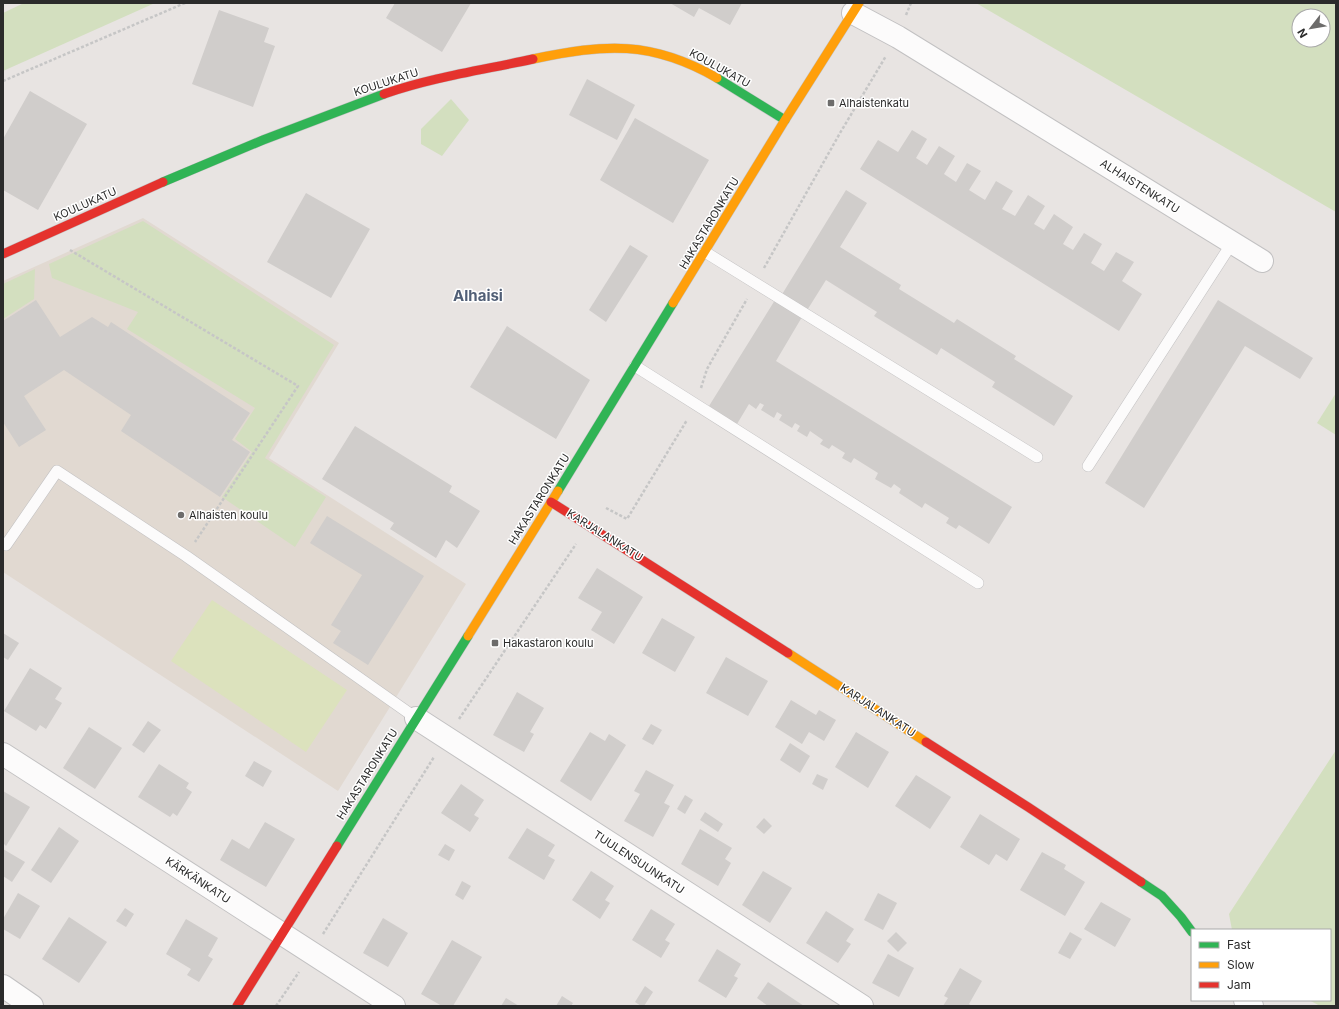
<svg xmlns="http://www.w3.org/2000/svg" width="1339" height="1009" font-family="Inter,sans-serif">
<style>
.education{fill:#e1d9d1}
.green{fill:#d3dfbf;fill-rule:evenodd}
.pitch{fill:#dce2bd}
.building{fill:#d0cdcb}
.lines{fill:none;stroke-linecap:round;stroke-linejoin:round}
.lane-casing{stroke:#c2c1c2;stroke-width:12}
.street-casing{stroke:#c2c1c2;stroke-width:24}
.fast-casing{stroke:#c2c1c2;stroke-width:10}
.slow-casing{stroke:#c2c1c2;stroke-width:10}
.jam-casing{stroke:#c2c1c2;stroke-width:10}
.path{stroke:#c6c6c6;stroke-width:2.5;stroke-dasharray:3 2;stroke-linecap:butt}
.lane{stroke:#fcfbfb;stroke-width:11}
.street{stroke:#fcfbfb;stroke-width:22}
.fast{stroke:#30b455;stroke-width:9}
.slow{stroke:#ff9f0a;stroke-width:9}
.jam{stroke:#e5322d;stroke-width:9}
.poi-dot{fill:#6d6c6b;stroke:#fff;stroke-width:1.5}
.labels{text-anchor:middle;dominant-baseline:central;stroke-width:3;stroke-linejoin:round;paint-order:stroke}
.street-label{font-size:11px;fill:#2b2b2b;stroke:#fff}
.poi-label{font-size:11px;fill:#2b2b2b;stroke:#fff;text-anchor:start}
.district-label{font-size:15px;font-weight:bold;fill:#515f76;stroke:#fff}
</style>
<rect width="100%" height="100%" fill="#e8e4e2"/>
<path class="education" d="M143,218l196,125 -70,115 197,126 -128,207 -335,-219v-291z"/>
<g class="green">
<path d="M24,3h131l-152,68v-58z"/>
<path d="M976,3h360v209zM1299,16h24v24h-24z"/>
<path d="M451,99l18,21 -27,36 -21,-12v-15z"/>
<path d="M143,221l191,124 -69,113 61,39 -31,50 -73,-50 30,-45 -17,-13 20,-31 -128,-79 11,-17 -86,-34 -3,-14z"/>
<path d="M35,269l-1,30 -31,20v-35z"/>
<path d="M1336,393v42l-19,-12z"/>
<path d="M1336,750v256h-16l-11,-6h21v-70h-98l-3,-16z"/>
</g>
<path class="pitch" d="M212,600l135,90 -41,62 -135,-91z"/>
<g class="building">
<path d="M395,3h76l-29,49 -56,-34z"/>
<path d="M670,3h72l-12,22 -31,-17 -5,9z"/>
<path d="M219,10l50,18 -5,14 11,4 -22,61 -61,-23z"/>
<path d="M587,79l48,26 -18,35 -48,-25z"/>
<path d="M30,91l57,33 -49,86 -35,-20v-51z"/>
<path d="M635,118l74,42 -36,63 -73,-43z"/>
<path d="M912,130l15,9 -11,19 11,7 12,-19 16,10 -11,18 12,8 11,-19 14,8 -12,19 16,10 11,-19 17,10 -11,18 13,7 13,-21 17,11 -11,18 10,6 10,-16 19,13 -10,17 10,6 11,-17 18,11 -11,19 13,8 12,-19 18,10 -12,19 20,13 -23,37 -259,-162 18,-29 20,12z"/>
<path d="M846,190l21,13 -27,44 61,38 -2,4 55,34 3,-4 59,37 -2,3 59,37 -19,30 -62,-39 3,-5 -54,-34 -4,7 -63,-39 3,-4 -51,-32 -20,32 -25,-16z"/>
<path d="M306,193l64,36 -39,69 -64,-36z"/>
<path d="M630,245l18,11 -42,66 -17,-12z"/>
<path d="M36,300l24,37 32,-20 16,10 3,-5 139,91 -18,27 18,12 -30,45 -99,-66 10,-16 -67,-45 -40,26 22,34 -27,17 -16,-25v-101z"/>
<path d="M775,300l27,17 -26,44 236,146 -23,37 -30,-19 -3,4 -10,-6 3,-5 -24,-15 -3,5 -23,-15 2,-4 -7,-5 -3,4 -16,-9 3,-6 -24,-15 -3,5 -9,-5 3,-5 -13,-8 -3,4 -9,-5 3,-4 -13,-9 -3,6 -10,-6 3,-5 -5,-3 -3,5 -13,-8 3,-5 -5,-3 -3,6 -13,-8 3,-5 -4,-2 -4,6 -7,-5 -12,20 -28,-18z"/>
<path d="M1218,300l95,58 -13,21 -55,-33 -101,162 -39,-25z"/>
<path d="M507,326l83,54 -34,59 -86,-52z"/>
<path d="M355,426l97,60 -3,6 31,19 -23,37 -11,-8 -10,18 -46,-29 4,-6 -72,-44z"/>
<path d="M327,516l97,60 -56,89 -35,-22 8,-12 -10,-6 31,-50 -52,-32z"/>
<path d="M597,568l46,29 -29,47 -23,-14 11,-18 -24,-14z"/>
<path d="M662,618l33,19 -20,35 -33,-19z"/>
<path d="M3,633l16,10 -11,17 -5,-3z"/>
<path d="M726,657l42,24 -20,35 -42,-23z"/>
<path d="M30,668l32,20 -7,11 7,4 -16,26 -6,-4 -4,6 -32,-20z"/>
<path d="M517,692l27,16 -14,24 4,2 -10,18 -31,-17z"/>
<path d="M791,700l25,15 3,-5 17,10 -12,21 -15,-9 -7,12 -27,-17z"/>
<path d="M148,721l13,9 -17,23 -12,-8z"/>
<path d="M651,724l11,6 -9,15 -11,-6z"/>
<path d="M89,727l33,21 -27,41 -32,-21z"/>
<path d="M590,732l15,9 4,-7 17,11 -35,56 -31,-20z"/>
<path d="M856,732l33,20 -21,36 -33,-21z"/>
<path d="M790,743l20,13 -10,17 -20,-13z"/>
<path d="M254,761l18,10 -9,16 -18,-11z"/>
<path d="M159,764l30,19 -3,5 6,4 -15,24 -4,-3 -3,4 -32,-20z"/>
<path d="M646,770l28,15 -10,18 6,3 -17,31 -29,-16 16,-27 -6,-3z"/>
<path d="M817,774l11,5 -5,11 -11,-6z"/>
<path d="M916,775l35,22 -21,32 -35,-23z"/>
<path d="M461,784l23,16 -10,15 5,3 -9,14 -29,-19z"/>
<path d="M3,791l27,16 -24,39 -3,-3z"/>
<path d="M685,795l8,5 -8,14 -8,-5z"/>
<path d="M705,812l18,12 -5,8 -18,-12z"/>
<path d="M980,814l40,25 -13,22 -11,-7 -7,11 -29,-18z"/>
<path d="M764,818l8,8 -8,8 -8,-7z"/>
<path d="M265,822l30,17 -29,48 -46,-27 12,-21 17,10z"/>
<path d="M59,827l20,14 -28,42 -20,-13z"/>
<path d="M527,828l28,17 -7,11 7,4 -11,20 -36,-22z"/>
<path d="M700,829l32,19 -7,11 6,4 -13,23 -37,-22z"/>
<path d="M445,844l10,6 -6,11 -11,-6z"/>
<path d="M3,849l22,13 -13,20 -9,-6z"/>
<path d="M1042,852l24,13 -2,4 21,13 -20,34 -45,-26z"/>
<path d="M591,871l23,15 -9,14 5,3 -10,16 -28,-19z"/>
<path d="M763,871l29,17 -22,35 -28,-18z"/>
<path d="M462,881l9,5 -8,14 -8,-5z"/>
<path d="M18,893l22,13 -20,33 -17,-10v-10z"/>
<path d="M878,893l19,10 -14,27 -19,-10z"/>
<path d="M1101,902l30,17 -16,28 -31,-18z"/>
<path d="M125,908l9,6 -8,13 -10,-6z"/>
<path d="M651,909l24,15 -10,16 5,3 -9,15 -29,-18z"/>
<path d="M826,911l28,18 -8,12 5,3 -13,19 -32,-20z"/>
<path d="M69,917l38,25 -28,41 -37,-24z"/>
<path d="M383,918l25,15 -20,34 -25,-14z"/>
<path d="M186,919l32,19 -10,18 5,3 -14,23 -12,-7 4,-6 -25,-15z"/>
<path d="M896,932l11,11 -9,9 -11,-11z"/>
<path d="M1070,932l12,7 -12,20 -12,-6z"/>
<path d="M452,940l30,17 -29,49h-11l-21,-12z"/>
<path d="M717,949l24,15 -7,12 4,2 -12,20 -28,-17z"/>
<path d="M888,954l26,14 -15,29 -27,-14z"/>
<path d="M960,968l22,13 -13,23 3,2h-29l5,-8 -4,-2z"/>
<path d="M768,982l36,24h-36l-11,-8z"/>
<path d="M645,986l8,6 -9,14h-3l-6,-4z"/>
<path d="M562,996l11,7 -2,3h-15z"/>
<path d="M506,998l13,8h-18z"/>
</g>
<g class="lines">
<g class="lane-casing">
<g id="lane">
<path d="M705,252l332,205"/>
<path d="M635,366l343,217"/>
<path d="M1088,466l144,-223"/>
<path d="M3,543l3,2 51,-74 129,85 230,162"/>
</g>
</g>
<g class="street-casing">
<g id="street">
<path d="M853,13l45,24 364,224"/>
<path d="M416,718l446,288"/>
<path d="M3,754l391,252"/>
<path d="M3,986l29,20"/>
<path d="M1245,1000l7,6"/>
</g>
</g>
<g class="fast-casing">
<g id="fast">
<path d="M717,78l68,42"/>
<path d="M163,182l100,-42 121,-46"/>
<path d="M558,491l115,-188"/>
<path d="M337,846l131,-210"/>
<path d="M1141,882l21,14 19,21 11,15"/>
</g>
</g>
<g class="slow-casing">
<g id="slow">
<path d="M533,59c72,-15 118,-19 184,19"/>
<path d="M673,303l112,-183 74,-117"/>
<path d="M468,636l90,-145"/>
<path d="M788,653l138,89"/>
</g>
</g>
<g class="jam-casing">
<g id="jam">
<path d="M384,94c49,-17 99,-24 149,-35"/>
<path d="M3,254l160,-72"/>
<path d="M551,502l237,151"/>
<path d="M926,742l102,65 113,75"/>
<path d="M237,1006l100,-160"/>
</g>
</g>
<g class="path">
<path d="M906,15l5,-12"/>
<path d="M3,81l182,-78"/>
<path d="M70,250l228,136 -103,156"/>
<path d="M764,268l76,-135 46,-77"/>
<path d="M701,388l6,-19 40,-70"/>
<path d="M606,508l21,11 60,-99"/>
<path d="M459,719l117,-175"/>
<path d="M323,934l111,-177"/>
<path d="M276,1006l23,-34"/>
</g>
<use href="#lane" class="lane"/>
<use href="#street" class="street"/>
<use href="#fast" class="fast"/>
<use href="#slow" class="slow"/>
<use href="#jam" class="jam"/>
</g>
<g class="poi-dot">
<rect x="827" y="99" width="8" height="8" rx="2"/>
<circle cx="181" cy="515" r="4"/>
<rect x="491" y="639" width="8" height="8" rx="2"/>
</g>
<g class="labels">
<g class="street-label">
<text transform="translate(720 68) rotate(29)">KOULUKATU</text>
<text transform="translate(386 82) rotate(-18)">KOULUKATU</text>
<text transform="translate(1140 186) rotate(32)">ALHAISTENKATU</text>
<text transform="translate(85 204) rotate(-24)">KOULUKATU</text>
<text transform="translate(709 223) rotate(-59)">HAKASTARONKATU</text>
<text transform="translate(539 499) rotate(-58)">HAKASTARONKATU</text>
<text transform="translate(605 535) rotate(32)">KARJALANKATU</text>
<text transform="translate(878 710) rotate(33)">KARJALANKATU</text>
<text transform="translate(367 774) rotate(-58)">HAKASTARONKATU</text>
<text transform="translate(639 862) rotate(33)">TUULENSUUNKATU</text>
<text transform="translate(198 880) rotate(33)">KÄRKÄNKATU</text>
</g>
<g class="poi-label">
<text x="839" y="103">Alhaistenkatu</text>
<text x="189" y="515">Alhaisten koulu</text>
<text x="503" y="643">Hakastaron koulu</text>
</g>
<g class="district-label">
<text x="478" y="295">Alhaisi</text>
</g>
</g>
<rect width="1339" height="1009" fill="none" stroke="#2b2b2b" stroke-width="8"/>
<rect x="1191" y="929" width="140" height="72" fill="#ffffff" stroke="#aaaaaa"/>
<rect x="1199" y="942" width="20" height="6" fill="#30b455" stroke="#aaaaaa"/>
<text x="1227" y="949" font-size="12" fill="#2b2b2b">Fast</text>
<rect x="1199" y="962" width="20" height="6" fill="#ff9f0a" stroke="#aaaaaa"/>
<text x="1227" y="969" font-size="12" fill="#2b2b2b">Slow</text>
<rect x="1199" y="982" width="20" height="6" fill="#e5322d" stroke="#aaaaaa"/>
<text x="1227" y="989" font-size="12" fill="#2b2b2b">Jam</text>
<g transform="translate(1311 28) rotate(239)"><circle r="19" fill="#ffffff" stroke="#aaaaaa"/>
<path d="M0-3L7 15L0 10L-7 15Z" fill="#6d6c6b"/>
<text y="-6" font-size="11" font-weight="bold" text-anchor="middle" fill="#2b2b2b">N</text>
</g>
</svg>
